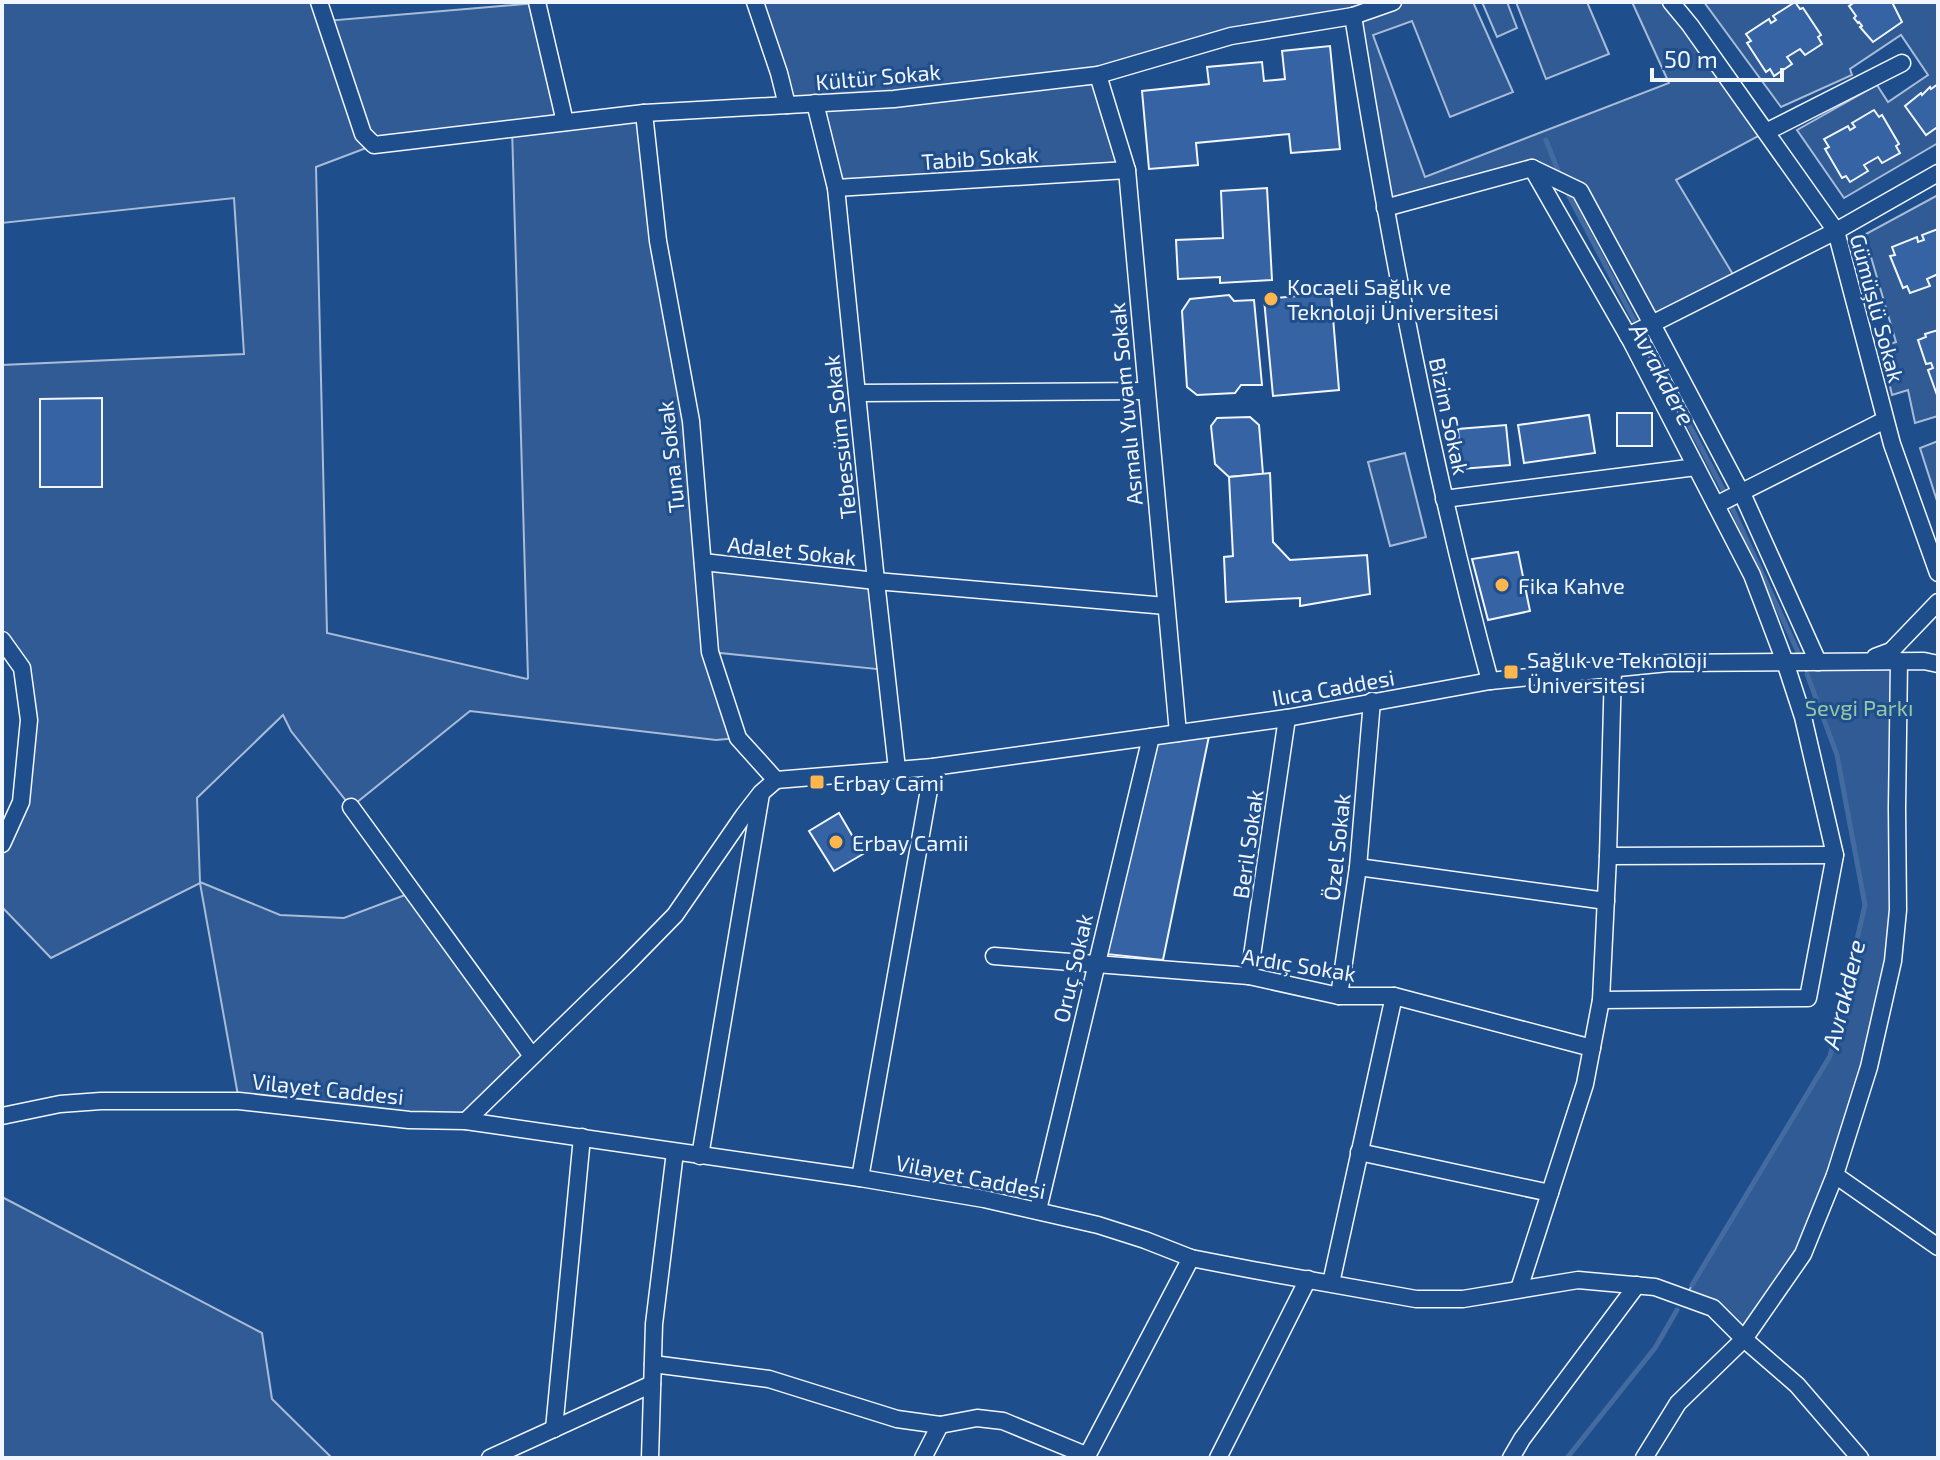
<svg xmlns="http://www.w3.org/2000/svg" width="1940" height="1460" font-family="'Exo 2',sans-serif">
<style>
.built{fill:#305b95;stroke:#a8bbd7;stroke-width:2;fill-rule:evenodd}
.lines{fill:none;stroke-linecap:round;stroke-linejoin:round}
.stream{stroke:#446ba0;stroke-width:5}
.building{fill:#3563a3;stroke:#f2f6ff;stroke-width:2}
.minor-casing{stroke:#f2f6ff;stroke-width:19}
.minor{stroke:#1f4e8c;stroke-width:16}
.poi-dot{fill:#ffb74d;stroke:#1f4e8c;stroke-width:3}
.labels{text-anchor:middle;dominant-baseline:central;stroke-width:6;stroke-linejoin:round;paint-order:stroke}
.street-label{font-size:22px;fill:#f2f6ff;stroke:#1f4e8c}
.poi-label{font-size:22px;fill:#f2f6ff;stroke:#1f4e8c;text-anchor:start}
.park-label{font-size:22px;fill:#97c8a6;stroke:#1f4e8c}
.water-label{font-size:24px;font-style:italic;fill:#f2f6ff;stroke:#1f4e8c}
</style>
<rect width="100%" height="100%" fill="#1f4e8c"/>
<g class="built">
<path d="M2,2h317l7,19 211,-18 28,118 79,-8 59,449 173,19 10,89 -176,-18 28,86 -22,2 -246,-29 -119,96 -60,-76 -8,-16 -86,83 3,84 80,33 64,3 69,-26 119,164 -66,65 -227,-20 -39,-218 -149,75 -49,-51v-63l19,-42 1,-134 -20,-28v-275l242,-11 -10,-156 -232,25zM512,128l16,550 -1,1 -200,-46 -11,-466 58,-22z"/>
<path d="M755,2h718l40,90 -63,25 -38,-96 -39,14 52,142 244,-94 -37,-81h37l97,130 -90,48 61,101 -85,43 -72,-133 -48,-23 -147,40 -32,-191 -122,19 -133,39 29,95 -291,18 -21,-84 -28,1z"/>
<path d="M1482,2h25l10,26 -20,9z"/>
<path d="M1516,2h71l22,52 -63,25z"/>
<path d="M1704,2h234v141l-94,55 -47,-68 80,-45 11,17 40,-27 -27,-40 -51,34 2,6 -71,32z"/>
<path d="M1938,195v221l-23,7 -7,-33 -16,5 -11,-48 15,-5 -25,-85 -15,2 -3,-18z"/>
<path d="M1938,441v63l-18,-56z"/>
<path d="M1405,453l21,84 -36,9 -22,-84z"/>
<path d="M1899,661l-6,300 -90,293 -59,85 -59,-42 145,-241 35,-151 -28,-150 -34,-93z"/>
<path d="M2,1197l260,136 10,66 60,59h-330z"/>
</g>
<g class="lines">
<g class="stream">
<path d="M1546,140l14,36"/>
<path d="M1567,192l161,307 70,153"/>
<path d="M1692,1285l138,-229 35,-151 -28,-150 -30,-81"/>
<path d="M1567,1458l88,-110 22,-38"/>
</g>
</g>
<g class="building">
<path d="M1795,2l5,7 3,-1 18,27 -3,2 4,7 -17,11 -5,-6 -13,8 5,7 -18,12 -4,-7 -4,3 -19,-29 4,-2 -5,-7 23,-15 2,4 5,-3 -3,-4z"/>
<path d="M1855,2h37l10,20 -29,20 -13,-15 2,-1 -3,-4 -1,1 -4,-5 2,-2 -7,-10z"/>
<path d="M1330,46l10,103 -49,4 -2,-19 -93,9 2,22 -49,4 -7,-78 67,-7 -2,-17 55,-5 2,19 21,-2 -3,-28z"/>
<path d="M1938,84v46l-2,-2 -10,7 -21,-29 16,-13 1,2 8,-8 1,2z"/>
<path d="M1874,110l5,7 3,-2 17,29 -3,2 4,7 -18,10 -4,-6 -14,8 4,6 -18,11 -4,-6 -4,2 -17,-29 4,-2 -5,-8 24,-13 2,4 5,-3 -3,-4z"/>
<path d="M1267,188l5,92 -52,3v-6l-42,2 -2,-39 47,-2 -2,-47z"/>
<path d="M1938,229v45l-11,5 3,7 -20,7 -3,-7 -4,2 -13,-32 5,-1 -3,-8 25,-10 1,5 6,-2 -2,-5z"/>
<path d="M1331,293l8,97 -66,6 -9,-97z"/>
<path d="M1229,295l5,6 20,-1 8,85h-21l-6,8 -38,2 -10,-8 -5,-76 8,-12z"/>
<path d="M1938,330v64l-1,1 -9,-25 5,-2 -2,-5 -5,1 -8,-24 8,-3 -1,-3z"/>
<path d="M102,398v89h-62v-88z"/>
<rect x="1617" y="413" width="35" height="33"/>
<path d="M1589,415l6,38 -71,10 -6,-38z"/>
<path d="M1250,417l9,8 4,49 -34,3 -14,-13 -4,-38 6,-8z"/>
<path d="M1506,425l4,40 -49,4 -3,-40z"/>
<path d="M1270,473l3,69 17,18 77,-5 3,39 -70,12v-8l-74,4 -2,-45 9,-1 -4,-79z"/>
<path d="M1518,552l12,59 -42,9 -16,-61z"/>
<path d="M1209,736l-46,224 -57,-6 51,-210z"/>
<path d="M839,813l24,41 -29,17 -25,-40z"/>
</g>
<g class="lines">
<g class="minor-casing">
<g id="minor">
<path d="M319,2l44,132 11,11 270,-32 250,-14 204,-24 133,-39 122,-20 40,-14"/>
<path d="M537,2l28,120"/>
<path d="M755,2l24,71 8,32"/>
<path d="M1671,2l19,23 146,206 56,213 46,129"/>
<path d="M1353,16c36,224 78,447 137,665"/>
<path d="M1098,75l29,95 51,563"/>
<path d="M815,103l21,85 40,393 21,188"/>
<path d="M644,113l14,128 33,180 19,231 28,86 38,42"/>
<path d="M1766,132l136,-69"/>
<path d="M1532,168l48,23 72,133 93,176 73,162"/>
<path d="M836,188l291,-18"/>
<path d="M1385,208l147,-40 99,173 121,234 33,87 18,55 32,138 -27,143 -207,2"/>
<path d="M1628,336l208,-105 102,-58"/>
<path d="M857,393l289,-2"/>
<path d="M1444,499l252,-32"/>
<path d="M1716,505l169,-85"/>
<path d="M703,562l173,19 290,25"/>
<path d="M2,640l20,28 7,52 -8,82 -19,42"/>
<path d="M1875,657l16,-6 47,-49"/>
<path d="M1899,661l-2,147 1,102 -5,51 -24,106 -34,108 103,72"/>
<path d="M776,780l157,-13 354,-49 203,-37 178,-18 256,-2 14,3"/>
<path d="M351,807l181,249"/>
<path d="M1608,856l227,-1"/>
<path d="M1358,867l248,34"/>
<path d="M994,956l255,20 90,20h55l198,52"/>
<path d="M1249,976l38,-258"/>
<path d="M1339,996l19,-129 14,-166"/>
<path d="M2,1116l58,-12 41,-3h138l170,19 57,1 394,57 124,21 114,26 47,15 46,18 62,12 163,29h47l115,-19 77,7 58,21 31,31 53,46 63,73"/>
<path d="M466,1121l161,-157 48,-49 69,-100 17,-22 15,-13"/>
<path d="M1359,1152l191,41"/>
<path d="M700,1156l61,-362"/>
<path d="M860,1178l73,-411"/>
<path d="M1038,1210l113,-473"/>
<path d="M1331,1283l63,-287"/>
<path d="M1519,1289l66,-205 16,-84 7,-144 5,-187"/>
<path d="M653,1364l116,15 128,40 43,6 37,-7 26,3 85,35"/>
<path d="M554,1429l28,-292"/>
<path d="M490,1458l162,-74"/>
<path d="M650,1458l4,-134 21,-172"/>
<path d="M923,1458l17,-33"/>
<path d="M1086,1458l105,-200"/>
<path d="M1218,1458l90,-179"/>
<path d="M1511,1458l11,-19 115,-154"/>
<path d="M1644,1458l34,-55 66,-64 59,-85 32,-79"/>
</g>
</g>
<use href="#minor" class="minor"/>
</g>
<g class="poi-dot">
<circle cx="1271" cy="299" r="8"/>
<circle cx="1502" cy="585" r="8"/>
<rect x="1503" y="664" width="16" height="16" rx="4"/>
<rect x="809" y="774" width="16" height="16" rx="4"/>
<circle cx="836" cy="842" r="8"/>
</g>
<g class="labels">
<g class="street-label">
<text transform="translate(878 76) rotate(-5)">Kültür Sokak</text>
<text transform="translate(980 157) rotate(-4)">Tabib Sokak</text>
<text transform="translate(1878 308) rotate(75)">Gümüşlü Sokak</text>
<text transform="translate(1125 404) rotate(-95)">Asmalı Yuvam Sokak</text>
<text transform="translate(1450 416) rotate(78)">Bizim Sokak</text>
<text transform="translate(839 437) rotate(-96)">Tebessüm Sokak</text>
<text transform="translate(670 457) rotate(-96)">Tuna Sokak</text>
<text transform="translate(792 550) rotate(6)">Adalet Sokak</text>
<text transform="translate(1333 687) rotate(-10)">Ilıca Caddesi</text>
<text transform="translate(1247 844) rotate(-82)">Beril Sokak</text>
<text transform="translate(1336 847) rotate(-84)">Özel Sokak</text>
<text transform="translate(1299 964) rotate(9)">Ardıç Sokak</text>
<text transform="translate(1072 968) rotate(-77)">Oruç Sokak</text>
<text transform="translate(328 1088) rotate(6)">Vilayet Caddesi</text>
<text transform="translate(971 1176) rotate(11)">Vilayet Caddesi</text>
</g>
<g class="poi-label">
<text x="1287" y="286">Kocaeli Sağlık ve<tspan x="1287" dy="25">Teknoloji Üniversitesi</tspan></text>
<text x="1518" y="585">Fika Kahve</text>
<text x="1527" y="659">Sağlık ve Teknoloji<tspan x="1527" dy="25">Üniversitesi</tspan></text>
<text x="833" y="782">Erbay Cami</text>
<text x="852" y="842">Erbay Camii</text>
</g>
<g class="park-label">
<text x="1859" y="707">Sevgi Parkı</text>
</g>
<g class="water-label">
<text transform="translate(1663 374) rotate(62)">Avrakdere</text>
<text transform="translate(1843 994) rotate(-76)">Avrakdere</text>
</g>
</g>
<rect width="1940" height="1460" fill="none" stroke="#f2f6ff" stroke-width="8"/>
<path d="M1652 68v12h130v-12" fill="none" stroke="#f2f6ff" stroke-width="4"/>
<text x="1664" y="68" font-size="24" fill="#f2f6ff" stroke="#1f4e8c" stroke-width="6" paint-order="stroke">50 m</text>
</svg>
